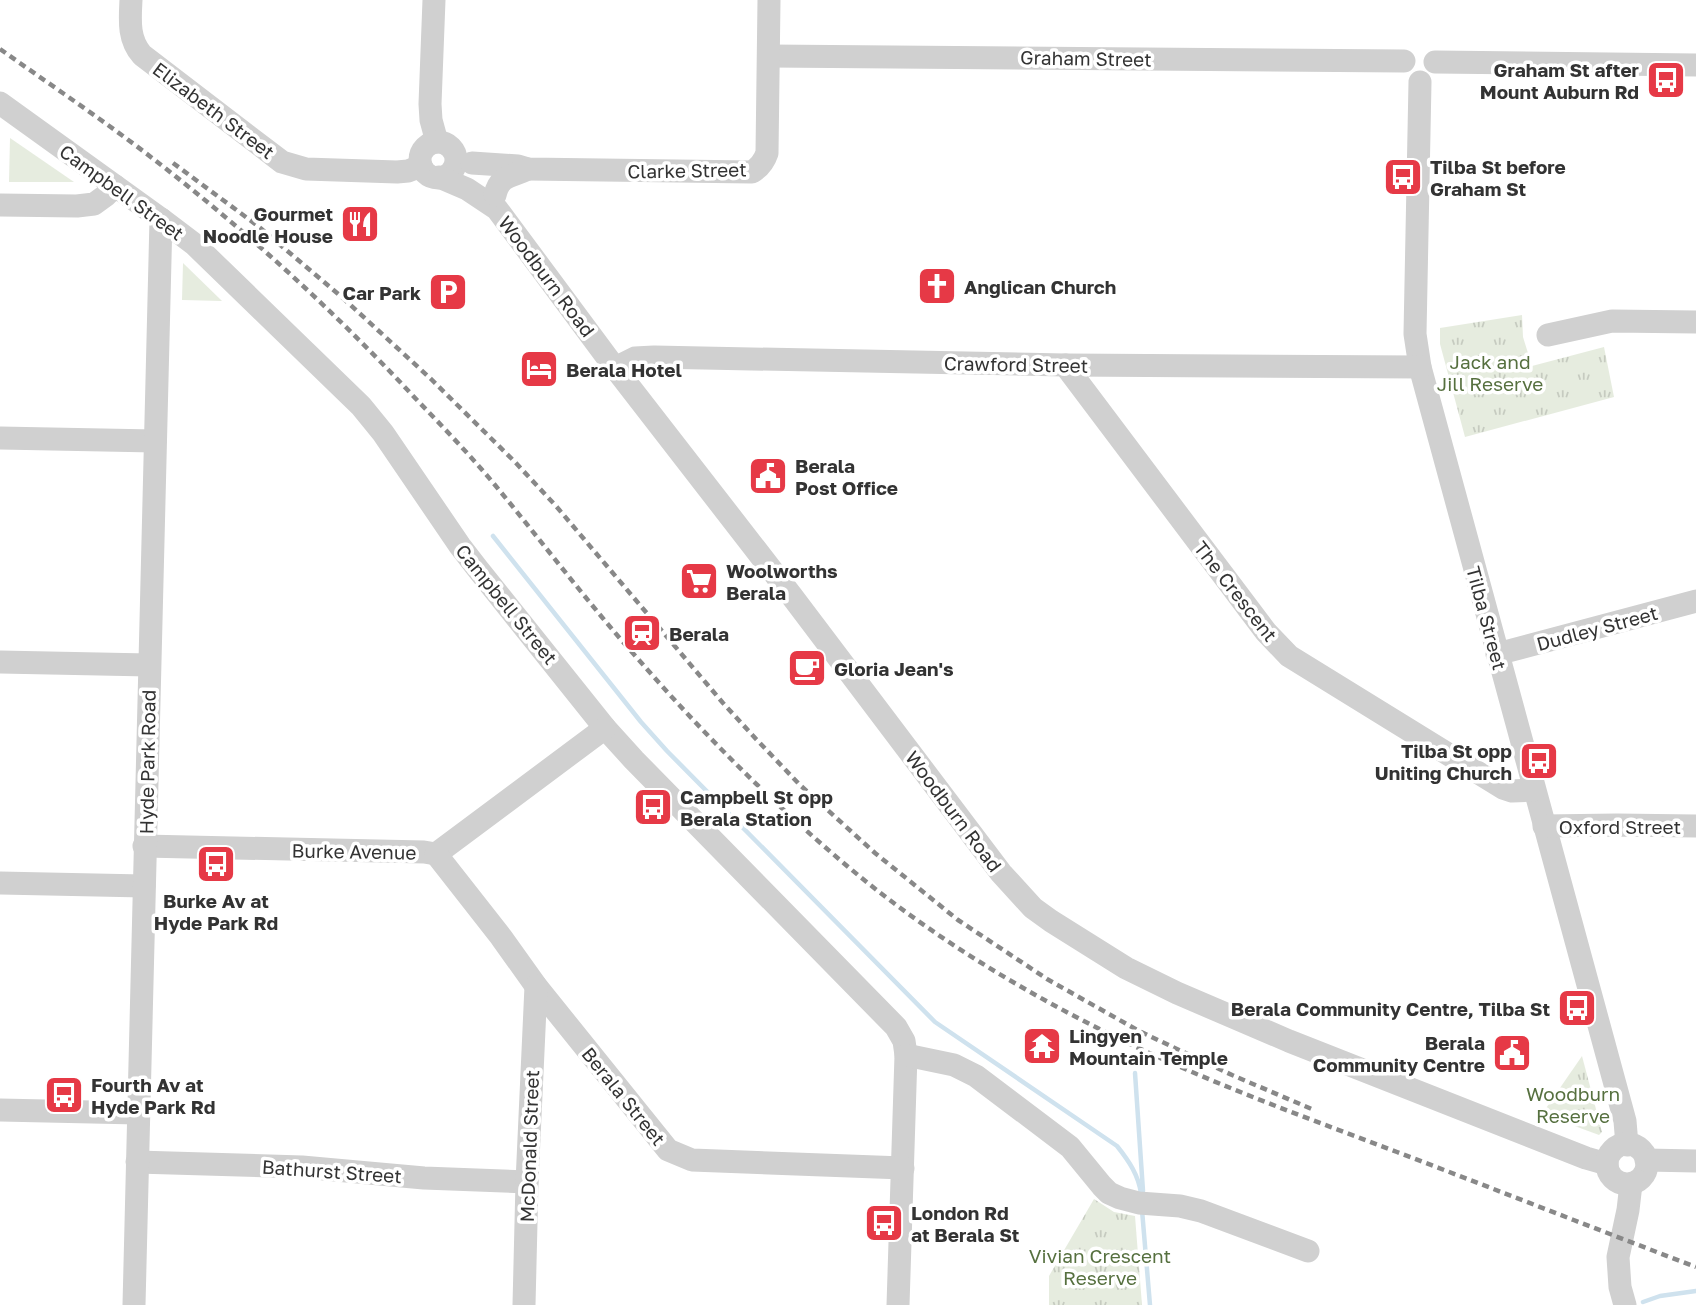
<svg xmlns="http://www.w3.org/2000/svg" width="1696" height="1305" font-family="'Golos Text',sans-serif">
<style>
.grass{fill:#e6ecdf}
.park{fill:url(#park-tufts)}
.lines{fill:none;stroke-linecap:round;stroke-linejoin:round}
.stream{stroke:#cfe2ee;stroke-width:4.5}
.minor{stroke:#d0d0d0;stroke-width:23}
.rail{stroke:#888;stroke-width:4.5;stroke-dasharray:7 5;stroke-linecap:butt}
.labels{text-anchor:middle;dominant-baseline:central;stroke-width:7;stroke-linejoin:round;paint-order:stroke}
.street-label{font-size:19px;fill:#333;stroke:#fff}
.poi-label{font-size:19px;font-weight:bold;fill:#333;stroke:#fff;text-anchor:start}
.park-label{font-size:19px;fill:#56703f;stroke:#fff}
</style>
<defs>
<pattern id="park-tufts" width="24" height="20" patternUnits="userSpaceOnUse" patternTransform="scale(1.75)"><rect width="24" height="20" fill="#e6ecdf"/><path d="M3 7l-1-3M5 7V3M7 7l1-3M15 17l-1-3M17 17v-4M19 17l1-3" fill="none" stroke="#c6cbc0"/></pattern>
</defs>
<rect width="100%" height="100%" fill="#fff"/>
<g class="grass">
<path d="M10,138l64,44h-65z"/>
<path d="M183,263l39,38 -40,-1z"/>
</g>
<g class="park">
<path d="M1522,315l1,22 9,29 72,-19 10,50 -149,40 -25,-93v-16z"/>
<path d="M1582,1056l20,76 -3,3 -57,-21z"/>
<path d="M1094,1199l20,13 21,4 7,89h-93v-29z"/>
</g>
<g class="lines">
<g class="stream">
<path d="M493,536l148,186 26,29 268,271 182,124c12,15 22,30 24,48"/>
<path d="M1135,1073l8,118"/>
<path d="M1142,1210l8,95"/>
<path d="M1643,1302l17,-6 36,-5"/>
</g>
<g class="minor">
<path d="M131,0c-1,20 -3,39 11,55l140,107 24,7 91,3 11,-1 13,-5"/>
<path d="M434,0l-4,104 1,16 6,22"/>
<path d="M769,56l635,5"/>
<path d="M1435,62l261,3"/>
<path d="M1420,82l-5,252 5,33 205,754 2,24"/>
<path d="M0,103l161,116 33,25 167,162 22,27 77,113 17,22 128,160 29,32 262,267 8,14 2,14 -8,250"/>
<circle cx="438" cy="160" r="18"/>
<path d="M472,163l46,3 10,3 224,3c8,-5 12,-10 15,-19l2,-153"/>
<path d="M439,177l28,12 30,20 118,159 176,227 210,278 32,35 18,13 75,47 51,25 112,48 297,117 21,6"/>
<path d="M495,195c5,-21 17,-18 33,-26"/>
<path d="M0,205l77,1 17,-2 11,-8 10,-10"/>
<path d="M1548,335l64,-14 84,1"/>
<path d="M1065,365l201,267 23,24 214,132 9,3 22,-1"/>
<path d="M615,368l20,-10 19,-1 411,8 355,2"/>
<path d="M0,438l155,3"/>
<path d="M1497,654l199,-53"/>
<path d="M0,662l149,3"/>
<path d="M1544,826l73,-1 79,1"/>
<path d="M144,846l280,6 12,2 169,-126"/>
<path d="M436,854l65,83 35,49 132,164 24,10 211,8"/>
<path d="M0,883l144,3"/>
<path d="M906,1055l48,10 22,11 94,71 32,39 7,7 11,5 19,5 41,3 21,5 107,40"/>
<path d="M0,1110l138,3"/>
<circle cx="1627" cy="1164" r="20"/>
<path d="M1646,1160l50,1"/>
<path d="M137,1162l165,5 122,11 103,4"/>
<path d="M134,1305l27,-1086"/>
<path d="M524,1305l3,-123 9,-196"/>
<path d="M1625,1305l-5,-18 -2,-30 10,-47 3,-26"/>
</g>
<g class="rail">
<path d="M0,49c52,37 106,73 156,112 93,72 180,152 260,238 27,28 54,56 79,86 48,58 93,118 143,174 68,78 140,150 220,216 83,68 176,123 272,169 86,41 177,74 267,108 100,38 199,77 299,115"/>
<path d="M173,163l85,63 86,73 87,80 84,83 41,44 167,197 33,36 44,46 75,68 83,67 89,59 92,52 93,44 82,35"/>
</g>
</g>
<defs>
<g id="bus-square" transform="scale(2.0125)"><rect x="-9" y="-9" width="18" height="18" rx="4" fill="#e63946" stroke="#fff"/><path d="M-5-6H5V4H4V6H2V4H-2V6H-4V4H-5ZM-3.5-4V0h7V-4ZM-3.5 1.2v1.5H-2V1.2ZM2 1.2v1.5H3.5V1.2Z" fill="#fff"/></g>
<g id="restaurant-square" transform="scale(2.0125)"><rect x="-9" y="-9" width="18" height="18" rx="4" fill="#e63946" stroke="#fff"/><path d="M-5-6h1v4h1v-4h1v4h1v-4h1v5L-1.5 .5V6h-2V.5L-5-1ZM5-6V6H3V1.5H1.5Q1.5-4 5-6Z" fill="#fff"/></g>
<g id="church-square" transform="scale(2.0125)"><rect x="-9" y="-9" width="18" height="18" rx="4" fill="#e63946" stroke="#fff"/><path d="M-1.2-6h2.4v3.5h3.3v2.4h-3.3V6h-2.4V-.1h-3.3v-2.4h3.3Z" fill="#fff"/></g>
<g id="parking-square" transform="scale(2.0125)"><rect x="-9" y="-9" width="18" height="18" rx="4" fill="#e63946" stroke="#fff"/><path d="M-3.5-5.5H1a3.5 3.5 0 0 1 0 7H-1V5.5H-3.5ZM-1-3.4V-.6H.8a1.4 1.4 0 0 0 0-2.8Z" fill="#fff"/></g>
<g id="hotel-square" transform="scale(2.0125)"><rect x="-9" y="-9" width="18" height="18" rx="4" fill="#e63946" stroke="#fff"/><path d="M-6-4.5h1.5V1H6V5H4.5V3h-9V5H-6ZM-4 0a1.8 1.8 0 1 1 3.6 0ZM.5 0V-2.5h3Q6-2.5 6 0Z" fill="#fff"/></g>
<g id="civic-square" transform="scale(2.0125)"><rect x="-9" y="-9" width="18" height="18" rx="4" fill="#e63946" stroke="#fff"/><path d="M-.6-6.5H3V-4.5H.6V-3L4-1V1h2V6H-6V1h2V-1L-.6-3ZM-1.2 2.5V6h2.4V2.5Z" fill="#fff"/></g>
<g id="supermarket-square" transform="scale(2.0125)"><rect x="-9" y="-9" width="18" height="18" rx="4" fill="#e63946" stroke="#fff"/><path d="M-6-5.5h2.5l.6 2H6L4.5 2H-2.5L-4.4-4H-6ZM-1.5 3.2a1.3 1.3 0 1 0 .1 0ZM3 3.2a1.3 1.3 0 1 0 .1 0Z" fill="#fff"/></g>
<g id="station-square" transform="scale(2.0125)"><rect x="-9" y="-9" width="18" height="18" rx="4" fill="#e63946" stroke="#fff"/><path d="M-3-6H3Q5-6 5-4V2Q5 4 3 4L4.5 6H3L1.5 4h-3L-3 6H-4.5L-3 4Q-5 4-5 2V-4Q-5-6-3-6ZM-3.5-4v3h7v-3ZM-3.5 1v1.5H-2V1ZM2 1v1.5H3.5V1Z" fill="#fff"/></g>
<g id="cafe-square" transform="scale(2.0125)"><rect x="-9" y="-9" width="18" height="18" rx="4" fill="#e63946" stroke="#fff"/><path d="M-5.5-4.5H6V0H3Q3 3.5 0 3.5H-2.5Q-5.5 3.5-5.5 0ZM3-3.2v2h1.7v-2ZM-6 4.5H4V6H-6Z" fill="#fff"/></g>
<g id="temple-square" transform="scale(2.0125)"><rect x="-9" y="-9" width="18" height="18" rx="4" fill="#e63946" stroke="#fff"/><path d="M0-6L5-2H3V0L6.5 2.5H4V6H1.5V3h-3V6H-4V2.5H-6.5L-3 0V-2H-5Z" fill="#fff"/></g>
</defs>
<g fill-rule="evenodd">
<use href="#bus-square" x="1666" y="80"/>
<use href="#bus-square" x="1403" y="177"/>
<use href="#restaurant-square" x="360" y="224"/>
<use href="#church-square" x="937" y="286"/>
<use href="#parking-square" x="448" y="292"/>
<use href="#hotel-square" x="539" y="369"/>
<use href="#civic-square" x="768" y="476"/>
<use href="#supermarket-square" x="699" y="581"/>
<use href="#station-square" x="642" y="633"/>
<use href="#cafe-square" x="807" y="668"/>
<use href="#bus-square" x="1539" y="761"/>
<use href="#bus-square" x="653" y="807"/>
<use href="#bus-square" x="216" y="864"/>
<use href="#bus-square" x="1577" y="1008"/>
<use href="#temple-square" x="1042" y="1046"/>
<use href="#civic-square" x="1512" y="1053"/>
<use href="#bus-square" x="64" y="1095"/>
<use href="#bus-square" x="884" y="1223"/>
</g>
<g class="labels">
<g class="street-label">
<text transform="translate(1086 58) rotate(1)">Graham Street</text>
<text transform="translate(214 110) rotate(37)">Elizabeth Street</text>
<text transform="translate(687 170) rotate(-1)">Clarke Street</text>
<text transform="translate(122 192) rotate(36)">Campbell Street</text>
<text transform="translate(547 276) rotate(53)">Woodburn Road</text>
<text transform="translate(1016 364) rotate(1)">Crawford Street</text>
<text transform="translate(1236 591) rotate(52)">The Crescent</text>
<text transform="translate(507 604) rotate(51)">Campbell Street</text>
<text transform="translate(1487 618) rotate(75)">Tilba Street</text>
<text transform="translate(1597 628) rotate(-15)">Dudley Street</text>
<text transform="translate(147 762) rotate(-89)">Hyde Park Road</text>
<text transform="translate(954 811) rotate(53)">Woodburn Road</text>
<text x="1620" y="826">Oxford Street</text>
<text transform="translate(354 851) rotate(1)">Burke Avenue</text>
<text transform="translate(624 1096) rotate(51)">Berala Street</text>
<text transform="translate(529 1146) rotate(-88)">McDonald Street</text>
<text transform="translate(332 1171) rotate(4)">Bathurst Street</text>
</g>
<g class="poi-label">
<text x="1639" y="69" text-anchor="end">Graham St after<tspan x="1639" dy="22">Mount Auburn Rd</tspan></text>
<text x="1430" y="166">Tilba St before<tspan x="1430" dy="22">Graham St</tspan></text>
<text x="333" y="213" text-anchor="end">Gourmet<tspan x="333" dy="22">Noodle House</tspan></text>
<text x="964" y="286">Anglican Church</text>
<text x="421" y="292" text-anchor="end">Car Park</text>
<text x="566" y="369">Berala Hotel</text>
<text x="795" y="465">Berala<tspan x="795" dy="22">Post Office</tspan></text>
<text x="726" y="570">Woolworths<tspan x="726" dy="22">Berala</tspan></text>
<text x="669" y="633">Berala</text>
<text x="834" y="668">Gloria Jean's</text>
<text x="1512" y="750" text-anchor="end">Tilba St opp<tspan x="1512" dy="22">Uniting Church</tspan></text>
<text x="680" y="796">Campbell St opp<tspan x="680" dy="22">Berala Station</tspan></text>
<text x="216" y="900" text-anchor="middle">Burke Av at<tspan x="216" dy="22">Hyde Park Rd</tspan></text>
<text x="1550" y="1008" text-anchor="end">Berala Community Centre, Tilba St</text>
<text x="1069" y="1035">Lingyen<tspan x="1069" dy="22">Mountain Temple</tspan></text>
<text x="1485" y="1042" text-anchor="end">Berala<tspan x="1485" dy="22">Community Centre</tspan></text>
<text x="91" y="1084">Fourth Av at<tspan x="91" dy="22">Hyde Park Rd</tspan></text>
<text x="911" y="1212">London Rd<tspan x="911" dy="22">at Berala St</tspan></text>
</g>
<g class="park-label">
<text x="1490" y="361">Jack and<tspan x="1490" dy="22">Jill Reserve</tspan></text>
<text x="1573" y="1093">Woodburn<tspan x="1573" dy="22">Reserve</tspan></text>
<text x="1100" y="1255">Vivian Crescent<tspan x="1100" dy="22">Reserve</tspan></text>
</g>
</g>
</svg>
